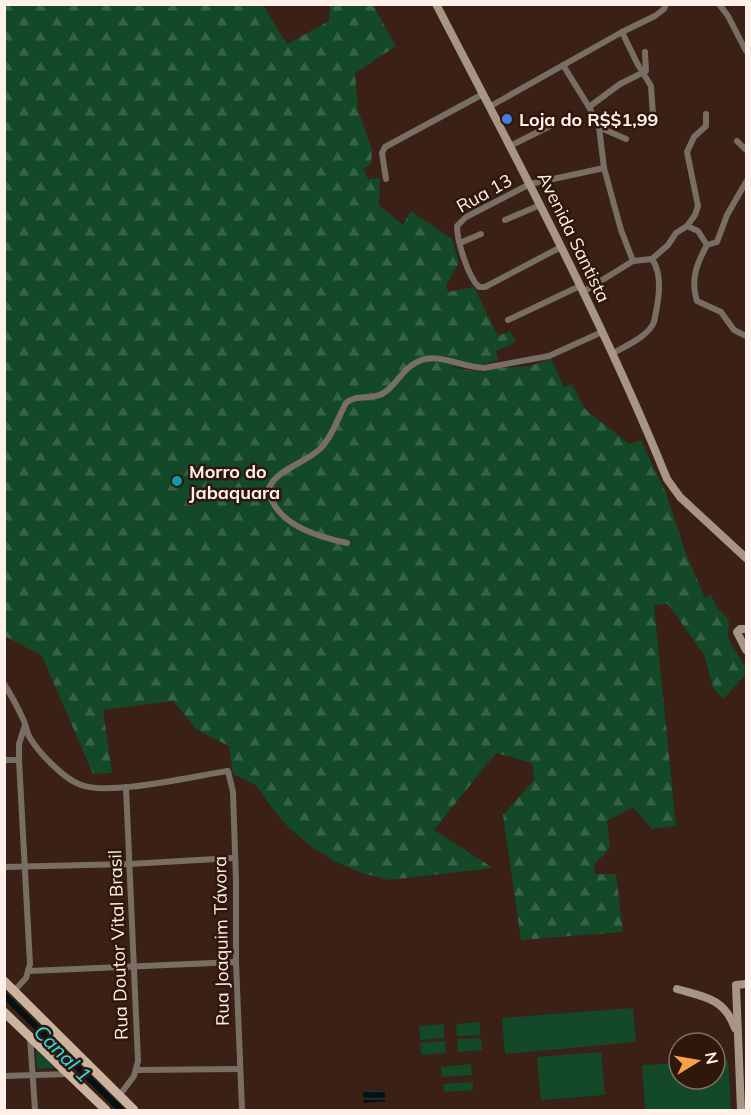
<svg xmlns="http://www.w3.org/2000/svg" width="751" height="1115" font-family="Mulish,sans-serif">
<style>
.forest{fill:url(#forest-firs)}
.park{fill:#134828}
.water{fill:url(#water-rules)}
.lines{fill:none;stroke-linecap:round;stroke-linejoin:round}
.canal{stroke:#041214;stroke-width:6}
.street{stroke:#796e64;stroke-width:6}
.secondary{stroke:#a79586;stroke-width:8}
.primary{stroke:#cab4a0;stroke-width:9}
.shop-dot{fill:#3f7fe0;stroke:#2f170b;stroke-width:2}
.culture-dot{fill:#0f9aa8;stroke:#2f170b;stroke-width:2}
.labels{text-anchor:middle;dominant-baseline:central;stroke-width:5;stroke-linejoin:round;paint-order:stroke}
.poi-label{font-size:18px;font-weight:bold;fill:#fff1ea;stroke:#2f170b;text-anchor:start}
.street-label{font-size:18px;fill:#fff1ea;stroke:#2f170b}
.water-label{font-size:20px;font-style:italic;fill:#2fddf0;stroke:#2f170b}
</style>
<defs>
<pattern id="forest-firs" width="22" height="20" patternUnits="userSpaceOnUse" patternTransform="scale(1.5)"><rect width="22" height="20" fill="#134828"/><path d="M5 1l3.5 6h-7zM16 11l3.5 6h-7z" fill="#366347"/></pattern>
<pattern id="water-rules" width="6" height="5" patternUnits="userSpaceOnUse" patternTransform="scale(1.5)"><rect width="6" height="5" fill="#041214"/><path d="M0 2.5h6" fill="none" stroke="#2a3536"/></pattern>
</defs>
<rect width="100%" height="100%" fill="#3a2015"/>
<path class="forest" d="M4,5h259l24,39 42,-23 1,-16h43l23,41 -41,27 3,37 14,40 -1,14 -8,5 5,10 12,-1 -1,27 24,20 8,-14 41,28 7,24 -13,22 2,7 26,-5 24,49 12,-5 6,11 -20,9 2,9 -23,7h-24l30,5 17,-4 32,-2 21,-7 13,28 8,-3 13,25 44,35 12,-4 25,53 19,58 20,47 6,-3 7,14 11,11 -1,18 18,30v6l-23,25 -10,-12 -9,-32 -36,-51 -14,1 22,221 -24,3 -19,-22 -26,14 3,27 -16,17 1,9h21l7,58 -102,8 -18,-125 31,-35 -2,-17 -36,-10 -62,77 59,38 -104,12 -27,-7 -26,-11 -24,-15 -22,-18 -18,-21 -16,-23 -23,-11 -4,-28 -32,-16 -24,-29 -70,9 9,63 -19,1 -51,-118 -37,-20z"/>
<g class="park">
<path d="M633,1008l3,34 -131,12 -3,-36z"/>
<path d="M480,1022v13l-23,1 -1,-12z"/>
<path d="M444,1024v14l-24,2 -1,-14z"/>
<path d="M481,1038l1,12 -24,2 -1,-13z"/>
<path d="M445,1041l1,12 -25,2 -1,-12z"/>
<path d="M36,1050l19,18 -18,1z"/>
<path d="M601,1052l4,43 -64,5 -4,-43z"/>
<path d="M728,1060l3,50h-86l-3,-45 37,-2v16h36v-18z"/>
<path d="M471,1064l1,11 -30,2 -1,-10z"/>
<path d="M473,1082v8l-29,2 -1,-8z"/>
</g>
<path class="water" d="M384,1090l2,11 -22,2 -1,-11z"/>
<g class="lines">
<path class="canal" d="M4,995l117,115"/>
<g class="street">
<path d="M719,4l9,12 18,35"/>
<path d="M622,32l15,31 14,23 2,29"/>
<path d="M563,65l26,42 10,20 5,41 17,62 12,31"/>
<path d="M489,107l133,-75 33,-16 9,-7 2,-5"/>
<path d="M589,107l31,-23 26,-13 -1,-19"/>
<path d="M599,127l27,12"/>
<path d="M737,141l9,9"/>
<path d="M510,146l40,-20"/>
<path d="M386,179l-4,-26 3,-6 98,-53"/>
<path d="M505,220l35,-15"/>
<path d="M687,226l8,-11 3,-9 -11,-54 7,-15 12,-11v-12"/>
<path d="M460,243l21,-9"/>
<path d="M707,245c-10,18 -17,35 -10,56l24,11 13,18 12,6"/>
<path d="M707,245l10,-3 10,-27 19,-33"/>
<path d="M561,247l-76,40h-6c-11,-10 -22,-46 -22,-61l9,-9 64,-33 74,-16"/>
<path d="M583,292l50,-31 19,-2 16,-14 8,-12 11,-7 11,5 9,14"/>
<path d="M508,320l72,-34"/>
<path d="M612,354c13,-8 36,-17 42,-32 4,-19 10,-46 -2,-63"/>
<path d="M347,543c-29,-6 -75,-20 -78,-55 8,-19 37,-25 52,-40 12,-12 17,-31 25,-45 10,-9 24,-3 36,-9 12,-6 18,-21 30,-29 23,-17 47,3 72,3l65,-12 53,-24"/>
<path d="M4,684c8,12 14,24 20,37 2,5 3,12 6,17 10,16 34,41 51,47 30,11 112,-9 147,-14l5,21 3,89v81l6,148"/>
<path d="M4,760h15"/>
<path d="M4,867l125,-3 105,-6"/>
<path d="M29,971l207,-9"/>
<path d="M14,991l12,-13 4,-14 -11,-204v-16l6,-19"/>
<path d="M30,1037l5,73"/>
<path d="M137,1070l103,-1"/>
<path d="M4,1076l64,-2"/>
<path d="M119,1096l15,-20 4,-15 -12,-274"/>
</g>
<g class="secondary">
<path d="M436,4c81,156 165,312 231,475l13,18 66,61"/>
<path d="M746,629h-6l-3,3 9,18"/>
<path d="M677,989c28,8 47,9 58,39"/>
<path d="M741,1110l-5,-125 10,-1"/>
</g>
<g class="primary">
<path d="M4,981l130,129"/>
<path d="M4,1012l102,98"/>
</g>
</g>
<circle class="shop-dot" cx="507" cy="119" r="6"/>
<circle class="culture-dot" cx="177" cy="481" r="6"/>
<g class="labels">
<g class="poi-label">
<text x="519" y="119">Loja do R$$1,99</text>
<text x="189" y="471">Morro do<tspan x="189" dy="21">Jabaquara</tspan></text>
</g>
<g class="street-label">
<text transform="translate(484 193) rotate(-29)">Rua 13</text>
<text transform="translate(574 237) rotate(64)">Avenida Santista</text>
<text transform="translate(221 941) rotate(-91)">Rua Joaquim Távora</text>
<text transform="translate(118 945) rotate(-92)">Rua Doutor Vital Brasil</text>
</g>
<g class="water-label">
<text transform="translate(63 1053) rotate(45)">Canal 1</text>
</g>
</g>
<rect width="751" height="1115" fill="none" stroke="#fff1ea" stroke-width="12"/>
<g transform="translate(697 1061) rotate(79)"><circle r="28" fill="#2f170b" stroke="#826e64" stroke-width="1.5"/>
<path d="M0-4.5L10 22L0 15L-10 22Z" fill="#f8a14a"/>
<text y="-9" font-size="16" font-weight="bold" text-anchor="middle" fill="#fff1ea">N</text>
</g>
</svg>
